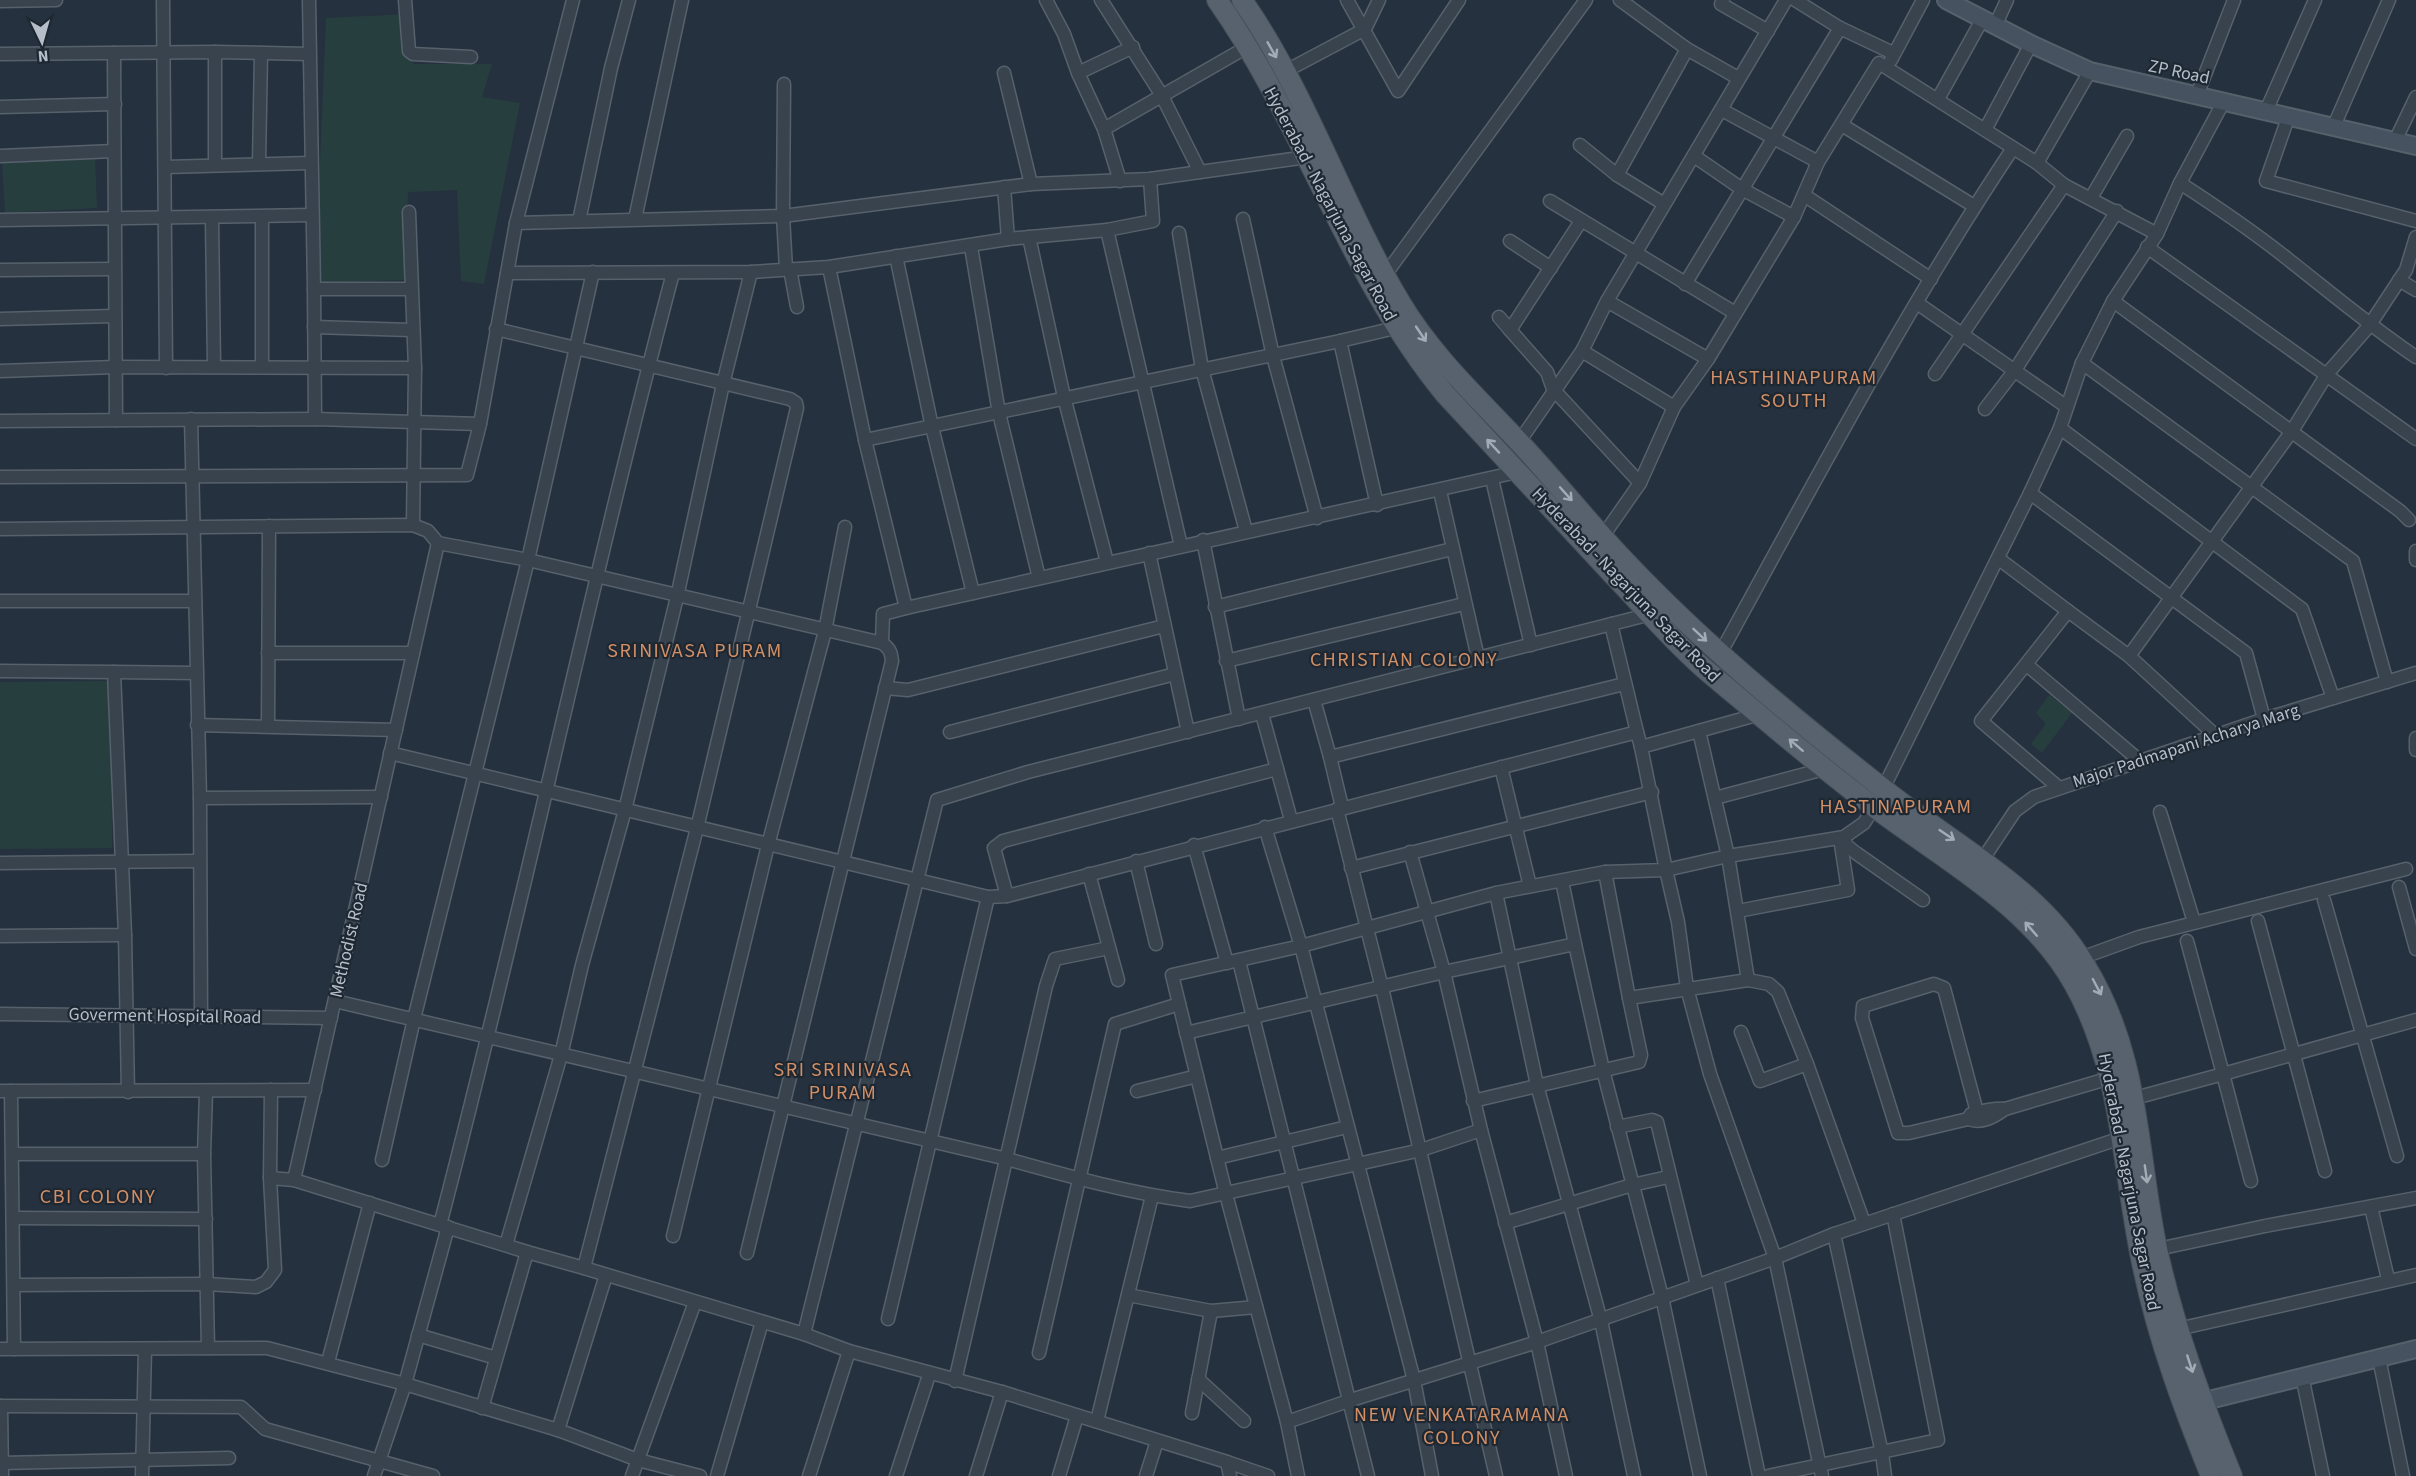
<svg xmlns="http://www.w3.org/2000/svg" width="2416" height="1476" font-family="'Source Sans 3',sans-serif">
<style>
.green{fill:#273e3f}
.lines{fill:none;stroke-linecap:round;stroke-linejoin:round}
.street-casing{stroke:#57616c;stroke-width:15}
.secondary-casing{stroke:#57616c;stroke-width:20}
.primary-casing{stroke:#424c57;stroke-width:22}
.street{stroke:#39434e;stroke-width:12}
.secondary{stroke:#475261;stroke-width:16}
.primary{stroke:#57626e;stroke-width:20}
.oneway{stroke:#a2acb7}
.labels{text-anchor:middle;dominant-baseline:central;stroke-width:4.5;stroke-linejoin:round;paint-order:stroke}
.street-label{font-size:18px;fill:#b5bec9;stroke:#1e2833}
.neighbourhood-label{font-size:20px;letter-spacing:1.5px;fill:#d38f66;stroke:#1e2833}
</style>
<rect width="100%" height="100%" fill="#25313e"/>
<g class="green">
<path d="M408,14l5,50h79l-10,33 38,6 -36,181 -23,-3 -4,-91 -49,2 -3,88 -90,3 11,-265z"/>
<path d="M95,156l2,52 -92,5 -3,-52z"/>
<path d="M111,681l1,167 -112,1v-167z"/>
<path d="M2049,695l23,18 -30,40 -11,-9 15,-20 -10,-11z"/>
</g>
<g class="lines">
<g class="street-casing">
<g id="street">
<path d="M163,0l3,368"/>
<path d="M309,0l5,289h96"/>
<path d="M405,0l4,51 4,3 58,3"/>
<path d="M1046,0l18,34 14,39 26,56 16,52"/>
<path d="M1101,0l60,94 39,78"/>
<path d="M1347,0l51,91 61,-91"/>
<path d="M1620,0l67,49 51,29"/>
<path d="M1723,0l-2,4 47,27"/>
<path d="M1795,0l45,28 53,25"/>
<path d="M0,1l56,-1"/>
<path d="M1995,26l12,-26"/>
<path d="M114,53l2,367"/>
<path d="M0,54l215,-2 94,2"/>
<path d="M1891,60l32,-60"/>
<path d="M1284,72l81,-43 14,-29"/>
<path d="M1004,73l27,111"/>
<path d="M1078,73l55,-26"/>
<path d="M784,84l-1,132 3,53"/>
<path d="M2197,95l37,-95"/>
<path d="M1938,99l45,-81"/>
<path d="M0,107l115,-3"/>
<path d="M1722,110l96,52"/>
<path d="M2266,111l49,-111"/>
<path d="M2289,115l-23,66 150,40"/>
<path d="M1842,125l132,81"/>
<path d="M2333,128l56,-128"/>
<path d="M1104,129l143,-82"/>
<path d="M1985,130l46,-86"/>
<path d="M2395,141l21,-44"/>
<path d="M1580,145l37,30 47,29"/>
<path d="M0,156l114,-5"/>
<path d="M1694,156l48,33 52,28"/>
<path d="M2037,163l53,-92"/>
<path d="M215,164v-112"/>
<path d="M259,164l2,-111"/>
<path d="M165,167l145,-4"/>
<path d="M1617,175l70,-126"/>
<path d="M2180,183c37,24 74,49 109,77 42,33 82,67 127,97"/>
<path d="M1004,187l4,52"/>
<path d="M1804,195l127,84"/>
<path d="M2091,198l36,-62"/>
<path d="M1550,201l185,112"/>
<path d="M409,212l6,156 -2,157"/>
<path d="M212,218l2,149"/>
<path d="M635,219l47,-219"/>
<path d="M1243,219l30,137 44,162"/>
<path d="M0,220l312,-5"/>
<path d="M579,221l32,-153 18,-68"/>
<path d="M516,223l267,-7 248,-32 119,-5 157,-22"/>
<path d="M1107,230l74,316"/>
<path d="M1179,233l23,136 44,162"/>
<path d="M1029,237l35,160 43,165"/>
<path d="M1510,241l41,27"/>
<path d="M971,247l28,166 40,165"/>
<path d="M2147,247l269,192"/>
<path d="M896,256l36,171 41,166"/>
<path d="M829,267l36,173 41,168 611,-136"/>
<path d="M790,269l7,38"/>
<path d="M0,270l114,-1"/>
<path d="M507,273l244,-1 78,-5 179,-28 99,-9 46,-9 -3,-42"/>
<path d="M1385,275l201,-275"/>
<path d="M2399,280l17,10"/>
<path d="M1685,284l155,-256"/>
<path d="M314,289l1,130"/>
<path d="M1607,301l101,58"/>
<path d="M2113,301l287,210 9,9"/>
<path d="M1917,303l150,104"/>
<path d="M1499,317l11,13 71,-109"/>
<path d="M0,319l114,-3"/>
<path d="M314,327l97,3"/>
<path d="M1510,330l37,42 6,17 87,94"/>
<path d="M1582,351l92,56"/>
<path d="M2082,363l271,198 34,121"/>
<path d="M262,367v-150"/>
<path d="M0,371l115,-4 300,1"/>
<path d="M1935,374l129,-189"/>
<path d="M1985,409l30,-39 102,-159"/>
<path d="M191,419l9,379 1,219"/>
<path d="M0,421l315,-2 165,5"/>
<path d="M2060,428l242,181 31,89"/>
<path d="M865,440l475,-99"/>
<path d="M1519,442l63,-91 25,-50 179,-301"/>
<path d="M0,477l467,-2 13,-51 36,-201 57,-223"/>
<path d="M1492,479l39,166"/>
<path d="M1440,491l38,167"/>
<path d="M2030,493l216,160 18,66"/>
<path d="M1377,505l-37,-164 55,-13"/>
<path d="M0,529l413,-4 15,6 10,12 90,17 354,83c8,6 9,9 10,18l-145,592"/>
<path d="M1603,536l37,-53 34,-76 34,-48 86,-142 24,-55 61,-99 158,100 27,22 93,49"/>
<path d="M1203,540l36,179"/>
<path d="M2416,551v9"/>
<path d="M1149,553l39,179"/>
<path d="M1999,559l69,52"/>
<path d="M0,601h195"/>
<path d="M1215,607l237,-58"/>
<path d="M1611,624l26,108"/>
<path d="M882,643l1,-29 23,-6"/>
<path d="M268,653h145"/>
<path d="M1720,654c94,-171 185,-344 293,-506"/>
<path d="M2129,656l163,-225 35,-57 42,-48 37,-56 10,-33"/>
<path d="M1226,661l238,-57"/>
<path d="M2027,665l113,96"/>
<path d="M0,671l114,1 11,263 -125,1"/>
<path d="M114,672l82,1"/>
<path d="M885,688l23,2 256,-64"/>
<path d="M1314,700l16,57"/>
<path d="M1262,714l29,106"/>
<path d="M197,725l199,5"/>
<path d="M268,726l1,-200"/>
<path d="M1699,731l29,125 20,124"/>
<path d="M950,732l225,-58"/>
<path d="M2416,738v12"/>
<path d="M390,753l598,144 19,-1 630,-164 4,15 119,-33"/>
<path d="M1501,767l29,119"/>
<path d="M2058,787l-77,-66 87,-110 61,45 86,79"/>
<path d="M200,798l181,-1"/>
<path d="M1715,798l109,-29"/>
<path d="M1342,807l-12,-50 294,-73"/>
<path d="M1337,809l45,179 114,488"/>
<path d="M2160,812l34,110"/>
<path d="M1265,827l36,119 113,434 18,96"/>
<path d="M1844,837l2,8 10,8 67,47"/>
<path d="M1194,845l33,118"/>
<path d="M1983,859l32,-48 19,-14 230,-78 152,-46"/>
<path d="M1136,861l20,83"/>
<path d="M0,863l199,-2"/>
<path d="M1351,868l301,-76"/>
<path d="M1605,872l24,126 119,-18 21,4 9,8 29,72 57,159"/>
<path d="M1089,874l29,106"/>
<path d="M1562,881l13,63"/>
<path d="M2399,887l17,62"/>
<path d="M1496,893l41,192 64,236 33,155"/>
<path d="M1007,896l-13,-48 9,-7 274,-72"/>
<path d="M2324,900l73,256"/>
<path d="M1738,911l110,-21 -8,-52"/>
<path d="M2258,921l67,250"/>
<path d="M125,935l3,157"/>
<path d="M2187,941l36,133 193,-54"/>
<path d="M2081,958l58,-21 267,-68"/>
<path d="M1239,961l129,515"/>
<path d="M335,1001l672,158c61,17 121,34 183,42l231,-51 60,-20 56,212 29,134"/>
<path d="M0,1014l331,4"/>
<path d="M1741,1032l19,49 47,-17"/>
<path d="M1186,1033l258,-61 -34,-120"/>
<path d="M0,1091l315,-1"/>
<path d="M11,1091l3,258"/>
<path d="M1137,1091l60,-15"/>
<path d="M206,1092l-2,62 4,194"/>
<path d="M2135,1098l88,-24 28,107"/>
<path d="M1473,1101l166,-39 2,-7 -12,-57"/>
<path d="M2005,1109l105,-31"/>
<path d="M1968,1119l3,-5c12,-3 22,-6 34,-5 -11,8 -23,15 -37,10l-59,14h-11l-36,-115 1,-12 71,-22 10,4 33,124"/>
<path d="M1617,1127l35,-7 5,2 40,163"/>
<path d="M1481,1130l-37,-158 131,-28 28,126 59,227 38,179"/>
<path d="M13,1154h191"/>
<path d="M1217,1158l130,-31"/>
<path d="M382,1160l32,-141 114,-459 65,-288"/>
<path d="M270,1178l24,2 233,72"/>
<path d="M294,1180l144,-637"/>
<path d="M2371,1207l17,72"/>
<path d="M13,1218l193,1"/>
<path d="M1505,1223l127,-38 36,-8"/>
<path d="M440,1225c83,-316 149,-636 233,-952"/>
<path d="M1834,1234l48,219 3,23"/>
<path d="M673,1236l95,-391 57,-214 20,-104"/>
<path d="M506,1245l55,-190 21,-90 43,-155 52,-213 46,-213 28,-112"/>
<path d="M2158,1249l107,-23 151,-28"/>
<path d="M584,1268l220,66 45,17 153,41 225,70 3,14"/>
<path d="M1717,1278l42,198"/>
<path d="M14,1285l193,-1 49,3 10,-5 9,-12 -5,-92 1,-88"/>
<path d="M1128,1295l83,16 45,-4"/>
<path d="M888,1319l100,-422"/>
<path d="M2178,1329l238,-54"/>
<path d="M804,1334l133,-534 91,-28 623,-158"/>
<path d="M418,1335l78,23"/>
<path d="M0,1349l267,-1 138,36 153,46 80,30 62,16"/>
<path d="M1039,1353l76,-329 64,-20"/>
<path d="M2379,1358l24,118"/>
<path d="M328,1362l42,-159"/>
<path d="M2302,1376l21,100"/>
<path d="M1198,1379l46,42"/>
<path d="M955,1381l91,-395 9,-27 54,-11"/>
<path d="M0,1406l241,1 24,22 168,47"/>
<path d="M1,1406l1,70"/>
<path d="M482,1408l45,-156 57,16 113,-440 100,-420 -1,-5 -6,-4 -294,-70"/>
<path d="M1192,1413l19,-102"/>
<path d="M1097,1421l55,-225"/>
<path d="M1287,1422l64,-22 186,-58 238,-84 59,-24 287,-96"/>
<path d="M558,1430l48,-155"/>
<path d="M1227,1462l41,14"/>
<path d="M1,1463l228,-5"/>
<path d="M142,1476l3,-127"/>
<path d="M374,1476l31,-92 43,-157"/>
<path d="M632,1476l63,-174"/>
<path d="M717,1476l45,-154"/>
<path d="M809,1476l40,-125"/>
<path d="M896,1476l33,-101"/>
<path d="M976,1476l26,-84"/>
<path d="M1059,1476l18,-60"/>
<path d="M1146,1476l11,-35"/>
<path d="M1298,1476l-11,-54 -61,-228 -54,-219 129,-29 195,-53 109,-21 61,-2 -25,-123"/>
<path d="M1768,1476l170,-36 -45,-226"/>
<path d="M1822,1476l-47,-218 -65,-184 -23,-86 -9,-66 -12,-52 62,-14 116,-19 20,-14 10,-16 156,-314 30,-65 22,-65 31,-62 44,-67 23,-51 44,-82"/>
</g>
</g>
<g class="secondary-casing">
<g id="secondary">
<path d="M1946,0l85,44 59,27 326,75"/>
<path d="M2193,1404l223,-55"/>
</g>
</g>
<g class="primary-casing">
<g id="primary">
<path d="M1217,0c88,125 131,276 228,394 56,61 113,122 170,183 30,31 59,66 92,94 55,46 109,93 167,136 70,53 156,98 200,177 50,89 48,191 70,288 15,70 40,137 67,204"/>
<path d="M1242,0c65,93 100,205 158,302 32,54 77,95 119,140 36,38 68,79 104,117 80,85 171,160 263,232 69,55 152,95 199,174 56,92 51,183 72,284 17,78 45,153 75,227"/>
</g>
</g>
<use href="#street" class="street"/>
<use href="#secondary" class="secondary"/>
<use href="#primary" class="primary"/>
</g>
<defs><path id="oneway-shaft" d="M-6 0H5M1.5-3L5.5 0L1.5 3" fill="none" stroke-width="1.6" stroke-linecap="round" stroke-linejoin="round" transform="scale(1.5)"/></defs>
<g class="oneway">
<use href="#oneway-shaft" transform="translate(1272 50) rotate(60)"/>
<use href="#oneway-shaft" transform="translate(1421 334) rotate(56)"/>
<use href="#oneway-shaft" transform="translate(1493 446) rotate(-133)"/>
<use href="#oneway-shaft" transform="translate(1566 494) rotate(48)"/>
<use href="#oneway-shaft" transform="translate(1700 635) rotate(43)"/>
<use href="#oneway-shaft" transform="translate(1796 745) rotate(-139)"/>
<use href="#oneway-shaft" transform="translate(1947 835) rotate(34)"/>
<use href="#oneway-shaft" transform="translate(2031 929) rotate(-131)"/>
<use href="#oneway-shaft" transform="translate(2097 987) rotate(62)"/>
<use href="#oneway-shaft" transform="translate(2146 1174) rotate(82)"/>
<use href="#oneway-shaft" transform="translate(2190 1364) rotate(72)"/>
</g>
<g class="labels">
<g class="street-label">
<text transform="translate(2179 72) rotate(12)">ZP Road</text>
<text transform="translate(1330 204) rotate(62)">Hyderabad - Nagarjuna Sagar Road</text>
<text transform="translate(1626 585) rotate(46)">Hyderabad - Nagarjuna Sagar Road</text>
<text transform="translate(2186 746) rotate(-18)">Major Padmapani Acharya Marg</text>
<text transform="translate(349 940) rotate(-77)">Methodist Road</text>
<text transform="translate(165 1016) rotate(1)">Goverment Hospital Road</text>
<text transform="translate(2129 1182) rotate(79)">Hyderabad - Nagarjuna Sagar Road</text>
</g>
<g class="neighbourhood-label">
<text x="1794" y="378">HASTHINAPURAM<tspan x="1794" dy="23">SOUTH</tspan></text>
<text x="695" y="651">SRINIVASA PURAM</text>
<text x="1404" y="660">CHRISTIAN COLONY</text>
<text x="1896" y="807">HASTINAPURAM</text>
<text x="843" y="1070">SRI SRINIVASA<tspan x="843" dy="23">PURAM</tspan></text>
<text x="98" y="1197">CBI COLONY</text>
<text x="1462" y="1415">NEW VENKATARAMANA<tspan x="1462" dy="23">COLONY</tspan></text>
</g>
</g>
<g transform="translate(42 42) rotate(175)" stroke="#1e2833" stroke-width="4.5" paint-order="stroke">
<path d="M0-4.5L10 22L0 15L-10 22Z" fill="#b5bec9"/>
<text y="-9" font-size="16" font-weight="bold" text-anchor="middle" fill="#b5bec9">N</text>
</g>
</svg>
